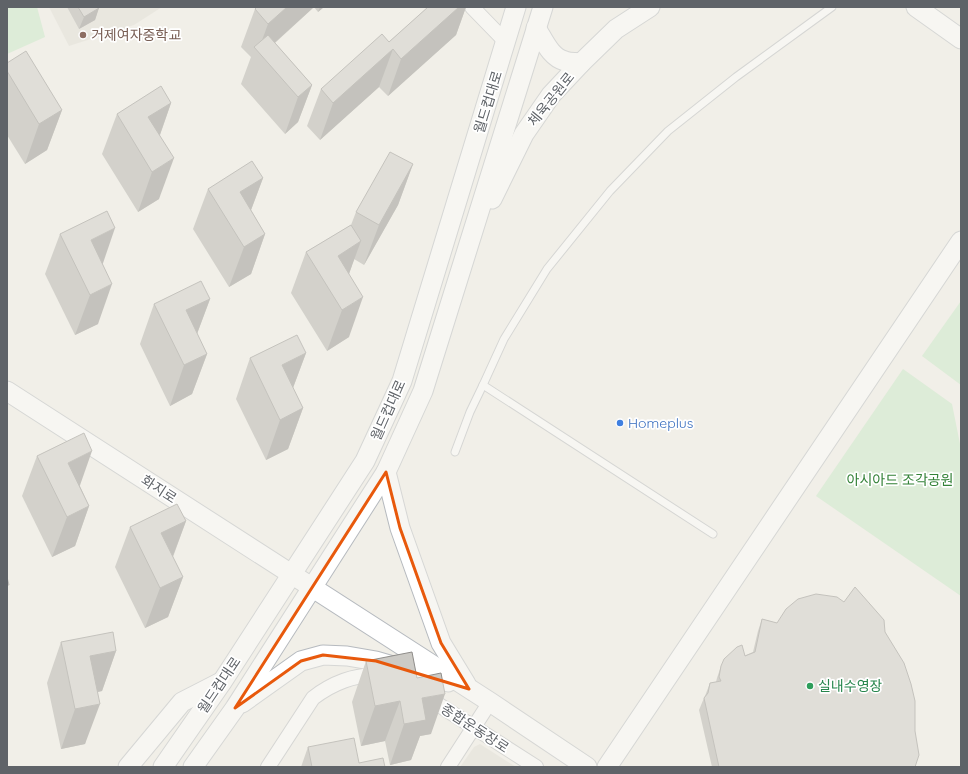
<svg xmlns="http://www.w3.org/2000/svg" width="968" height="774" font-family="Quicksand,'Noto Sans KR',sans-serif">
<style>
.education{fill:#e1ded6}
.green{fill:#c5e8c5}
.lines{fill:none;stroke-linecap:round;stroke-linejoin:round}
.lane-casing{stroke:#b5b8bc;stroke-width:9}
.street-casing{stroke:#b5b8bc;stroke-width:16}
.secondary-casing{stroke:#b6babf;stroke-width:21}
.lane{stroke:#fff;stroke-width:7}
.street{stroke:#fff;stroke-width:14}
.secondary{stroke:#fff;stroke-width:19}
.wall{fill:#afaea9}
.shaded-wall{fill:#8f8d8a}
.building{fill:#cccac5;stroke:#8f8d8a}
.marked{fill:none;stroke:#e8590c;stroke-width:3;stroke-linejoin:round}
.education-dot{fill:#8d6e63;stroke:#fff;stroke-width:1.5}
.shop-dot{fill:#3f7fe0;stroke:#fff;stroke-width:1.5}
.leisure-dot{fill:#2e9e5b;stroke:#fff;stroke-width:1.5}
.labels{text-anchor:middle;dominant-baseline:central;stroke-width:3.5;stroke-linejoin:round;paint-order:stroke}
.education-label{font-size:14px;fill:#785e54;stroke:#fff;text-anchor:start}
.street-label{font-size:14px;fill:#5f6368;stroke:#fff}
.shop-label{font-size:14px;fill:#366cbe;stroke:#fff;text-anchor:start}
.park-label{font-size:14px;fill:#348238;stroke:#fff}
.leisure-label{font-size:14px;fill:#27864d;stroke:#fff;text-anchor:start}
</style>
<rect width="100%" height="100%" fill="#f1efe8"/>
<g class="education">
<path d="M49,7h113l-28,18 -65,21z"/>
<path d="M480,744l36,23h-56l14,-20z"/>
</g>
<g class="green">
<path d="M7,7h30l8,30 -38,17z"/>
<path d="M961,301v84l-39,-29z"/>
<path d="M903,369l49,35 9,45v147l-145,-100z"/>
</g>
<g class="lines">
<g class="lane-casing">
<g id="lane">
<path d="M455,452l15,-40 13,-27"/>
<path d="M713,534l-230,-149 21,-46 43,-70 63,-78 58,-60 68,-54 96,-70"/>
</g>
</g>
<g class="street-casing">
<g id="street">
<path d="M472,7l34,35"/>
<path d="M425,696l111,71"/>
<path d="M268,767l45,-69c18,-14 43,-25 66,-22"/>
<path d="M448,767l42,-65"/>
</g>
</g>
<g class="secondary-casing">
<g id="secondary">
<path d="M916,7l45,32"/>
<path d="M536,28c8,12 14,29 29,33 5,2 11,1 16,2"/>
<path d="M492,199l32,-65 27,-39 30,-32 35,-34 34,-22"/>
<path d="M7,391l483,311 97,65"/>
<path d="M386,472l14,56 41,115 25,41"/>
<path d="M242,703l59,-42 22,-6 24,1 29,5 72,21"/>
<path d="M128,767l54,-65 39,-20"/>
<path d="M163,767l59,-85 143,-221 37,-80 114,-374"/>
<path d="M193,767l42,-59 151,-236 37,-81 120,-384"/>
<path d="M607,767l354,-526"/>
</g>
</g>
<use href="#lane" class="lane"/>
<use href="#street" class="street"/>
<use href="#secondary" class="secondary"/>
</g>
<g class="wall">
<path d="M67,7h32l-4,13 -16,9z"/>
<path d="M257,7h67l-6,5 -4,-5 -39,36 37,42 -14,37 -13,12 -44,-50 10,-27 -10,-10 14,-38z"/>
<path d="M428,7h38l-10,28 -68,61 -9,-9 -59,53 -13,-14 14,-37 68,-47z"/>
<path d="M7,63l55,47 -15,40 -22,14 -18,-29z"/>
<path d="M171,103l-11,32 -1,64 -21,13 -36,-58 15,-40z"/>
<path d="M413,164l-15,41 -34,60 -10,-6 -5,15v63l-22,14 -36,-58 15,-41 45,-27 5,-13z"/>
<path d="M263,178l-12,32 14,24 -14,40 -22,13 -36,-58 15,-40z"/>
<path d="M60,234l42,30 -4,60 -23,11 -30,-61z"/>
<path d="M210,299l-13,35 10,20 -15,40 -22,12 -30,-62 14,-40z"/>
<path d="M306,353l-13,35 10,20 -15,41 -22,11 -30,-61 14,-41z"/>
<path d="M37,456l43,30 9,20 -14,40 -23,11 -30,-61z"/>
<path d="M186,521l-13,36 10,20 -15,40 -23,11 -30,-61 15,-40z"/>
<path d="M762,619l15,4 108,9 30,135h-203l-13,-57 5,-12 1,-2 5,-13 6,-1 1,-4 4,-12 32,-14 5,-21z"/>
<path d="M61,642l55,9 -14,40 -5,1 -12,52 -24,5 -14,-66z"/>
<path d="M366,661l51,17 14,56 -11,2 -9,24 -21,5 -5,-24 -24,5 -9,-44z"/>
<path d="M308,747l51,16 26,4h-84z"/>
</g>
<g class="shaded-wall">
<path d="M287,7h27l-53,48 -3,-4 10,-27z"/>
<path d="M320,7h4l-6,5z"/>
<path d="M459,7h7l-10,28 -68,61 13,-37z"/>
<path d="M99,8l-4,12 -16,9 5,-12z"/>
<path d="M393,49l-14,38 -59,53 13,-37z"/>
<path d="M312,85l-14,37 -13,12 13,-37z"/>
<path d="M171,103l-14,40 -9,-26z"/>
<path d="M62,110l-15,40 -22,14 14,-40z"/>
<path d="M174,158l-15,41 -21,13 14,-40z"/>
<path d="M413,164l-15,41 -34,60 15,-40z"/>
<path d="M263,178l-15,40 -8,-26z"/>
<path d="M115,228l-14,41 -10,-29z"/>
<path d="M265,234l-14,40 -22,13 15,-40z"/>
<path d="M361,241l-15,41 -8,-26z"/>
<path d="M112,284l-14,40 -23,11 15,-40z"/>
<path d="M363,297l-14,40 -22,14 15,-41z"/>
<path d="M210,299l-15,40 -9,-29z"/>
<path d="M306,353l-15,40 -9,-28z"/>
<path d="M207,354l-15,40 -22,12 14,-41z"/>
<path d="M303,408l-15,41 -22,11 14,-40z"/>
<path d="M92,451l-14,40 -10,-28z"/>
<path d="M89,506l-14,40 -23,11 15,-40z"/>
<path d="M186,521l-15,40 -10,-28z"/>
<path d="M183,577l-15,40 -23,11 15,-40z"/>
<path d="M116,651l-14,40 -27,6 15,-41z"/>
<path d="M445,694l-14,40 -11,2 -9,24 -21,5 14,-41 18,-26z"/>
<path d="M400,701l-15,40 -24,5 14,-40z"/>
<path d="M100,704l-15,40 -24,5 14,-40z"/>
</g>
<g class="building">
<path d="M78,7h21v1l-15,9z"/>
<path d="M257,7h30l-19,17 -13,-15z"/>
<path d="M428,7h31l-58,52 -8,-10 -60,54 -12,-14 61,-55 7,8z"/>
<path d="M268,35l44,50 -14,12 -44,-50z"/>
<path d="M26,51l36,59 -23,14 -32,-53v-8z"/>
<path d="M161,86l10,17 -23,14 26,41 -22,14 -35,-58z"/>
<path d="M390,152l23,12 -34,61 -23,-13z"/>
<path d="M252,161l11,17 -23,14 25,42 -21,13 -36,-58z"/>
<path d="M107,211l8,17 -24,12 21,44 -22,11 -30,-61z"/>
<path d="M351,225l10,16 -23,15 25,41 -21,13 -36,-58z"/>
<path d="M201,281l9,18 -24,11 21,44 -23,11 -30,-61z"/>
<path d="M297,335l9,18 -24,12 21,43 -23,12 -30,-62z"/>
<path d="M84,433l8,18 -24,12 21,43 -22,11 -30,-61z"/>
<path d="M177,504l9,17 -25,12 22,44 -23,11 -30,-61z"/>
<path d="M7,577l2,8h-2z"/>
<path d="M855,587l29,33 1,12 19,31 7,21 4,17v30l4,24 -4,12h-196l-15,-69 4,-5 2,-10 11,-2 -2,-4 2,-11 3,-7 13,-12 5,-2 3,11 10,-4 7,-33 15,4 9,-14 12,-10 18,-5 21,3 7,5z"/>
<path d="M113,632l3,19 -26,5 10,48 -25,5 -14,-67z"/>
<path d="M412,652l5,26 24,-5 4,21 -23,4 4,22 -22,4 -4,-23 -25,5 -9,-45z"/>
<path d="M354,738l5,25 24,-5 2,9h-73l-4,-20z"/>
</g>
<path d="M0 0H968V774H0ZM386,472l14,56 41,115 28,46 -93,-28 -53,-6 -22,6 -66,47z" fill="#f1efe8" fill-opacity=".55" fill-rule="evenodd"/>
<path class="marked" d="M386,472l14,56 41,115 28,46 -93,-28 -53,-6 -22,6 -66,47z"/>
<circle class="education-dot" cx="83" cy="35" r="4"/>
<circle class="shop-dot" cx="620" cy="423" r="4"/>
<circle class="leisure-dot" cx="810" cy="686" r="4"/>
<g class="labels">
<g class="education-label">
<text x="91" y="35">거제여자중학교</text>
</g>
<g class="street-label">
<text transform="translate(551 99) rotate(-51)">체육공원로</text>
<text transform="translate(488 102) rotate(-73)">월드컵대로</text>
<text transform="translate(388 410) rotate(-66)">월드컵대로</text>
<text transform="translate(159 489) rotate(33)">화지로</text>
<text transform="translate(219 685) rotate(-56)">월드컵대로</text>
<text transform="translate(475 728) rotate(33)">종합운동장로</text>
</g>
<g class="shop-label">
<text x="628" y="423">Homeplus</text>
</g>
<g class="park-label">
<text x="900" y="480">아시아드 조각공원</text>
</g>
<g class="leisure-label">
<text x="818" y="686">실내수영장</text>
</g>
</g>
<rect width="968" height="774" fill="none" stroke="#5f6368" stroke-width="16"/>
</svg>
